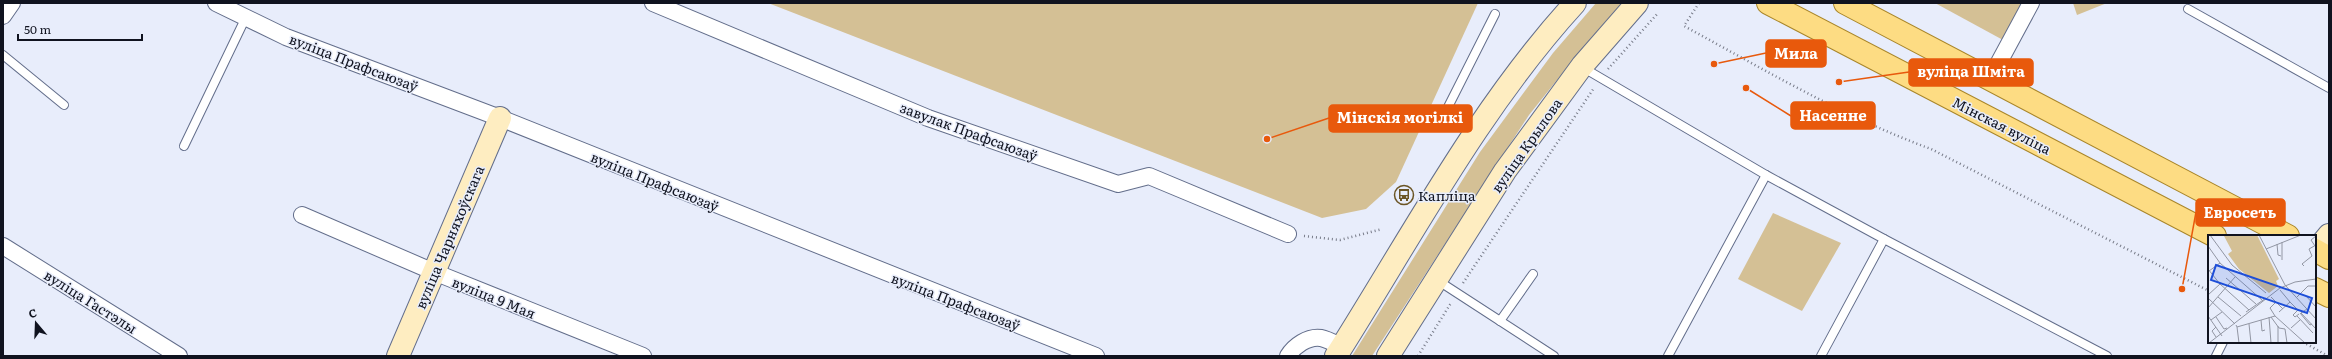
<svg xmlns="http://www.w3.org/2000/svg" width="2332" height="359" font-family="Literata,serif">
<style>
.green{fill:#d4c095}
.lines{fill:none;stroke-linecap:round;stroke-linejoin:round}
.lane-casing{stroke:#636e8b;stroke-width:10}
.street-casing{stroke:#636e8b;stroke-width:18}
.secondary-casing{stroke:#636e8b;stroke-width:24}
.primary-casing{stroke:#a9862a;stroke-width:24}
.path{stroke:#787c89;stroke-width:2.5;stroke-dasharray:1 3;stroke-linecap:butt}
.lane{stroke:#fff;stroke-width:8}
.street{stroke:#fff;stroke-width:16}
.secondary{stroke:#feedc1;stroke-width:22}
.primary{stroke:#fddc83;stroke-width:22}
.labels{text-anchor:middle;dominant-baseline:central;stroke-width:3;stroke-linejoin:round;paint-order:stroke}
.street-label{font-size:14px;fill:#10131f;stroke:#e8edfb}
.poi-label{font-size:14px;fill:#10131f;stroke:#e8edfb;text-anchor:start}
.inset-road{fill:none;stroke:#9296a3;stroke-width:1}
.view{fill:#1d4ed8;fill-opacity:0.15;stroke:#1d4ed8;stroke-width:2}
.inset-edge{fill:none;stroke:#10131f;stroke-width:2}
.leader{fill:none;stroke:#e8590c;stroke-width:1.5}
.callout-dot{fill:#e8590c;stroke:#e8edfb;stroke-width:1.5}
.callout{fill:#e8590c;stroke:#e8590c;stroke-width:1.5}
.callout-label{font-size:15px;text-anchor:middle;font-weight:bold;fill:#fff}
</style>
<rect width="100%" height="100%" fill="#e8edfb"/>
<g class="green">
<path d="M768,3h710l-82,179 -30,27 -44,9z"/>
<path d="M1596,3h26l-41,47 -52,65 -157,241h-20l128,-204 73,-99z"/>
<path d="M1935,3h88l-20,37z"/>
<path d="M2073,3h34l-30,12z"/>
<path d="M1773,213l68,30 -39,68 -64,-32z"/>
</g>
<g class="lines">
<g class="lane-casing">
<g id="lane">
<path d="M2188,9l141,79"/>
<path d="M3,55l61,50"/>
<path d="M1582,67l184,108 118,64"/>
<path d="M1448,107l47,-93"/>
<path d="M184,146l62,-129"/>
<path d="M1437,280l117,76"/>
<path d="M1500,321l33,-47"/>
<path d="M1668,356l98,-181"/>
<path d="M1821,356l63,-117 223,117"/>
<path d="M2216,356l7,-14"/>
</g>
</g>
<g class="street-casing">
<g id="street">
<path d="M216,3l70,34 214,81 596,238"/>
<path d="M653,3l275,115 190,66 31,-8 139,58"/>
<path d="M3,16l9,-13"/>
<path d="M1990,79l41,-76"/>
<path d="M302,215l132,57 209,84"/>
<path d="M3,246l176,110"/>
<path d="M1288,356c6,-10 20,-20 33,-18 6,1 15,6 21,9"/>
</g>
</g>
<g class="secondary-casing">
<g id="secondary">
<path d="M2315,252l14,-17"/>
<path d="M398,356l102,-238"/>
<path d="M1336,356c76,-120 143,-248 239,-353"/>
<path d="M1388,356l117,-185 77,-105 55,-63"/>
</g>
</g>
<g class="primary-casing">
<g id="primary">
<path d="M1768,3l447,233"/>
<path d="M1845,3l443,233"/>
<path d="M2315,250l14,8"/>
<path d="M2315,289l14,7"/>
</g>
</g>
<g class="path">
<path d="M1699,3l-15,23c81,44 160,91 247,123l278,142"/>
<path d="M1608,69l50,-56"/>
<path d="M1304,236l36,4 42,-11"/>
<path d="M1463,283l131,-195"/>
<path d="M2303,342l25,14"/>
<path d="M1418,356l33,-53"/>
</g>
<use href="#lane" class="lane"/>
<use href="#street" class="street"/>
<use href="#secondary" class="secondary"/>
<use href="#primary" class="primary"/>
</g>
<defs>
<g id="bus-ring" transform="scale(1)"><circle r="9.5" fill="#e8edfb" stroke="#6b5525" stroke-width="1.5"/><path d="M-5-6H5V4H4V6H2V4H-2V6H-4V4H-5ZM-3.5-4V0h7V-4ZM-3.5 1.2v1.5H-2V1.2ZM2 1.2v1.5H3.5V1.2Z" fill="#6b5525"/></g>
</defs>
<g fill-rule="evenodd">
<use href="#bus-ring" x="1404" y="195"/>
</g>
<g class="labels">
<g class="street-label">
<text transform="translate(354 62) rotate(21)">вуліца Прафсаюзаў</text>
<text transform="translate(2002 125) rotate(27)">Мінская вуліца</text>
<text transform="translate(969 131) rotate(20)">завулак Прафсаюзаў</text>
<text transform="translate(1526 145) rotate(-55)">вуліца Крылова</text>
<text transform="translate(655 181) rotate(22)">вуліца Прафсаюзаў</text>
<text transform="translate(449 237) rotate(-67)">вуліца Чарняхоўскага</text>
<text transform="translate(494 297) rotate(22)">вуліца 9 Мая</text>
<text transform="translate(91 301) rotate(32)">вуліца Гастэлы</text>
<text transform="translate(956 301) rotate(21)">вуліца Прафсаюзаў</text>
</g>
<g class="poi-label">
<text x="1418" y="195">Капліца</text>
</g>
</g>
<g transform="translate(2208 235)">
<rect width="108" height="108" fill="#e8edfb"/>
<path d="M49,0l22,44 -3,2 2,5 -9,7 -30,-24 -11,-15 4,-3 -8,-15z" fill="#d4c095"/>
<path class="inset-road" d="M2,0l22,30 34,28M51,0l26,50 31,34M69,9l1,11 3,1M0,11l12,17 42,37M107,11l-4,-6 5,-4M58,14l35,-14M74,25v-18M96,31l-2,-2 10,-8 -3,-7 7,-4M0,34l12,15 29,26M1,36l11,-8M18,43l30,26M72,55l10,12M0,60l12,-11M98,61l10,11M10,62l23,19M63,62l12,12M89,62l11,-11h8M0,63l27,26M68,67l-6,6 5,8 30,27M0,73l27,-31M99,74l-6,4 15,16M38,77l20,-14M71,77l11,-10 8,8 -5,5 2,2 4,-3M92,78l10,12 2,-1M0,81l14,20M89,81l16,17M8,82l8,12 3,-1M61,82l2,26M63,82l8,11 6,1 2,14M3,85l11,-8M53,85l1,11 3,-1M41,89l2,19M28,90l1,2 38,-11M70,91v17M8,92l-4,4 4,6M29,92l2,16M83,93l9,-8M1,108l71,-55 15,-6 21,-3"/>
<path class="view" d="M8,30l96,33 -5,15 -96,-33z"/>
<rect width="108" height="108" class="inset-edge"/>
</g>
<path class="leader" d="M1714 64L1766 53M1839 82L1909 72M1746 88L1791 116M1267 139L1329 118M2182 289L2196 212"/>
<g class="callout-dot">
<circle cx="1714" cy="64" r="4"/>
<circle cx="1839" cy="82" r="4"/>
<circle cx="1746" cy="88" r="4"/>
<circle cx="1267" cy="139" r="4"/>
<circle cx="2182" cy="289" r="4"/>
</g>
<g class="callout">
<rect x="1766" y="40" width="60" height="27" rx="4"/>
<rect x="1909" y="59" width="124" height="27" rx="4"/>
<rect x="1791" y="102" width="84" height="27" rx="4"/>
<rect x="1329" y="105" width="143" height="27" rx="4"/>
<rect x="2196" y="199" width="89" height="27" rx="4"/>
</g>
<g class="callout-label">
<text x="1796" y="59">Мила</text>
<text x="1971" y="77">вуліца Шміта</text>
<text x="1833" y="121">Насенне</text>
<text x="1400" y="123">Мінскія могілкі</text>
<text x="2240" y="218">Евросеть</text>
</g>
<rect width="2332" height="359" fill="none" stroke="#10131f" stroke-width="8"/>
<g transform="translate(36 323) rotate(341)" stroke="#e8edfb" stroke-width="3" paint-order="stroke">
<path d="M0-3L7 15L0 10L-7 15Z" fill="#10131f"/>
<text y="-6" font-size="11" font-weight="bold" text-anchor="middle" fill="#10131f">С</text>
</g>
<path d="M18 34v6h124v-6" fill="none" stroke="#10131f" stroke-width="2"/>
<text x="24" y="34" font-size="12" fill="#10131f" stroke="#e8edfb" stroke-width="3" paint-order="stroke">50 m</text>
</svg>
